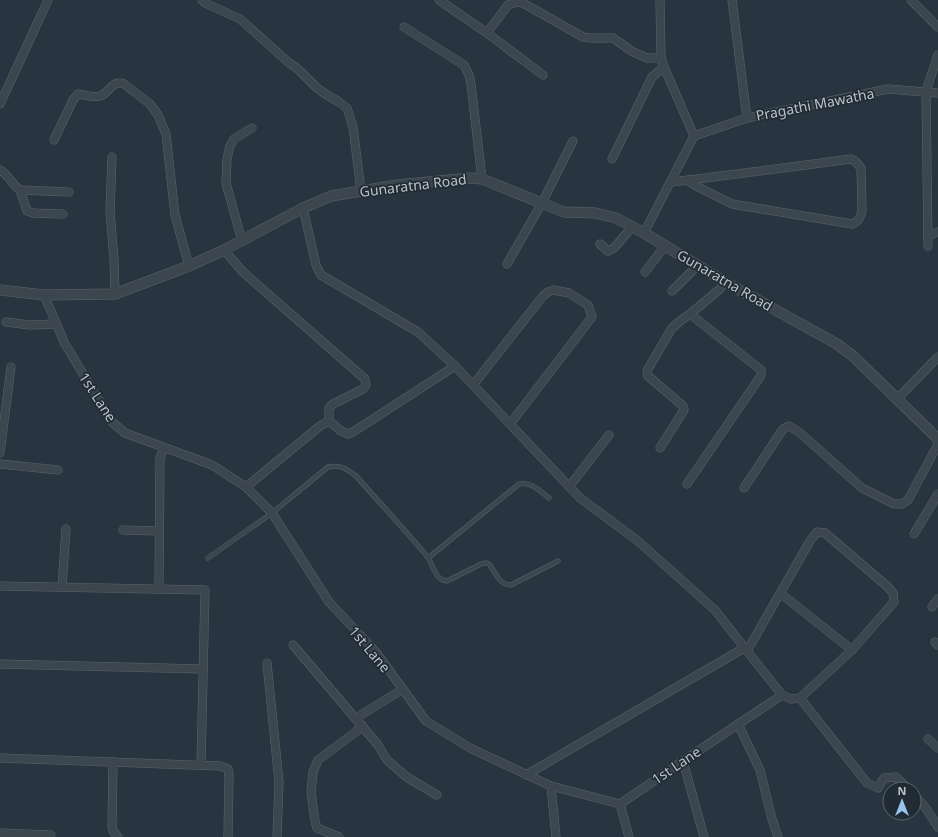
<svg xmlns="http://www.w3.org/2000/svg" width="938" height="837" font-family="'Noto Sans',sans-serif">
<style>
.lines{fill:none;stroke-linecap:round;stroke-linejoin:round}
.service-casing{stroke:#5a646c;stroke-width:5}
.minor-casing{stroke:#5a646c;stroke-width:9}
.tertiary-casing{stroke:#5a646c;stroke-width:11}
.service{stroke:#3c464f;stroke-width:4}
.minor{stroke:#3c464f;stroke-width:8}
.tertiary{stroke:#3c464f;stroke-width:10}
.labels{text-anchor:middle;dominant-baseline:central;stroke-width:3.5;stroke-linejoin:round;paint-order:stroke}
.street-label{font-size:14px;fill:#b9c1c9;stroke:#212b34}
</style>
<rect width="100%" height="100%" fill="#28343f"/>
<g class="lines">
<g class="service-casing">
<g id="service">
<path d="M208,558l64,-45 56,-46c11,-3 19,2 28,9 23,26 48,53 71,80 6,8 8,25 20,25l34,-17c4,-1 6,-2 9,1 5,8 10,20 21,20l47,-24"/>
<path d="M428,558l91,-74c12,-3 21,7 30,14"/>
</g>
</g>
<g class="minor-casing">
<g id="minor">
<path d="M202,0l5,4 33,15 48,43 10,7 19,19 10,7 12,7 8,6 6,19 8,64"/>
<path d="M439,0l48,33"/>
<path d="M732,0l15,118"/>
<path d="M911,0l27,27"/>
<path d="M404,27l60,38 5,10 2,9 11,95"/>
<path d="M543,75l-56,-42 21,-28 8,-3 7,1 60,34 8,1h22l20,14 14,6h14"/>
<path d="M0,104l48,-104"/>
<path d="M694,136l53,-18 141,-29 50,4"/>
<path d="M54,140l19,-40 5,-6c6,1 16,4 22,2 10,-3 12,-17 24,-12l26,20 8,11 8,19 9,81 14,51"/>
<path d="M112,157l-2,54 4,48 1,35"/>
<path d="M612,159l40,-82 12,-10"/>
<path d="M0,170c9,5 12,15 20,20l49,2"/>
<path d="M671,182c60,-7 120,-15 180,-23l4,2 6,7 1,43c-2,7 -3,10 -10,13l-120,-20 -36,-18 -9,-6"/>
<path d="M20,190l7,21 6,2 30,1"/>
<path d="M303,208l13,57 5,10 97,57 37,34 125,132 58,43 77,69 32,41 35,44 9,4 9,-1 52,-48"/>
<path d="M644,233l50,-97 -30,-69 -3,-9 -1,-58"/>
<path d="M928,236l10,-4"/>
<path d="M242,241l-16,-58 1,-24 3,-13 4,-7 18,-11"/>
<path d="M600,244l8,7 6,-3 18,-21"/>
<path d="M928,246l-2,-155 12,-36"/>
<path d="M224,250l19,22 122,107 1,6 -3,4 -30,15 -4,4v13"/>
<path d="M507,264l35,-61 31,-62"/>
<path d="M645,272l20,-26"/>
<path d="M672,291l26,-26"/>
<path d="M44,295l21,49 47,78 13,11 87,32 34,22 26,26 57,89 46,49 51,70 44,27 81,38 69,18 63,-43 99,-66"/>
<path d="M6,322l23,3 27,-1"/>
<path d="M473,385l70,-89 5,-4 6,-2 15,3 19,12 4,12 -82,107"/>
<path d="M898,398l40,-41"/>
<path d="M660,448l24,-38 -1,-4 -35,-30 -1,-3 1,-4 24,-41 8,-7 10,-7 30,-25 5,-7"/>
<path d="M0,453l11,-86"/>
<path d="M0,464l58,6"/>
<path d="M687,484l73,-107 1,-3v-4l-71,-56"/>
<path d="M246,487l74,-61 9,-5 12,10 7,3 5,-2 102,-66"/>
<path d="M569,487l40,-52"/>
<path d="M744,488l39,-59 6,-3 10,6 63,56 32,16h8l6,-4 30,-56"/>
<path d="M123,530l36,1"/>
<path d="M914,534l24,-40"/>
<path d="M0,586l205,4 -4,175"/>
<path d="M62,587l4,-58"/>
<path d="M159,589l1,-131 4,-10"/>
<path d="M932,607l6,-8"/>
<path d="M935,642l3,3"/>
<path d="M293,645l85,100 9,15 21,18 29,17"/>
<path d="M747,651l63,-110 7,-9 8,1 63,54 5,6 1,9 -42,48 -72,-57"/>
<path d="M267,663l12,119 -2,55"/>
<path d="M0,664l203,5"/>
<path d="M800,698l67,85 11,5 6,-10 12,-1 12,12"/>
<path d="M356,718l47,-29"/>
<path d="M738,724l22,46 12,49 6,18"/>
<path d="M928,739l10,9"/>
<path d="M0,758l220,8 8,3 1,7 -1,61"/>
<path d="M683,761l21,76"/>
<path d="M113,762l-1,64 1,5 5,6"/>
<path d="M526,775l218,-127"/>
<path d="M551,786l5,51"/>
<path d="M914,795l11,12 13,20"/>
<path d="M620,804l9,33"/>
<path d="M0,833l51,2"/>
<path d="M339,837l-22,-9 -2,-7 -4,-29 2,-20 5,-12 39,-29 5,-6"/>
</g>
</g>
<g class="tertiary-casing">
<path id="tertiary" d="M0,290l44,5 71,-1 74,-28 35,-16 79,-42 28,-12 66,-11 73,-7 12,1 82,33 31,1 21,5 28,15 81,49 112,62 16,12 85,83"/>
</g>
<use href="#service" class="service"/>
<use href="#minor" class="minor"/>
<use href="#tertiary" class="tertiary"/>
</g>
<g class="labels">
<g class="street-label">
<text transform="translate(815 104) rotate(-11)">Pragathi Mawatha</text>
<text transform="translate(413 185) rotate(-7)">Gunaratna Road</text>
<text transform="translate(725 280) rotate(30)">Gunaratna Road</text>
<text transform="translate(98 397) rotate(57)">1st Lane</text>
<text transform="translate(370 649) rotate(50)">1st Lane</text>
<text transform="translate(676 765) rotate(-34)">1st Lane</text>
</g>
</g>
<g transform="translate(902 801)"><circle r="19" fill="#212b34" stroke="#5e6770"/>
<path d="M0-3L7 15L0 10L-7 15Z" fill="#99c2ee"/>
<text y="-6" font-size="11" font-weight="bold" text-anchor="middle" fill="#b9c1c9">N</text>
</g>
</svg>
